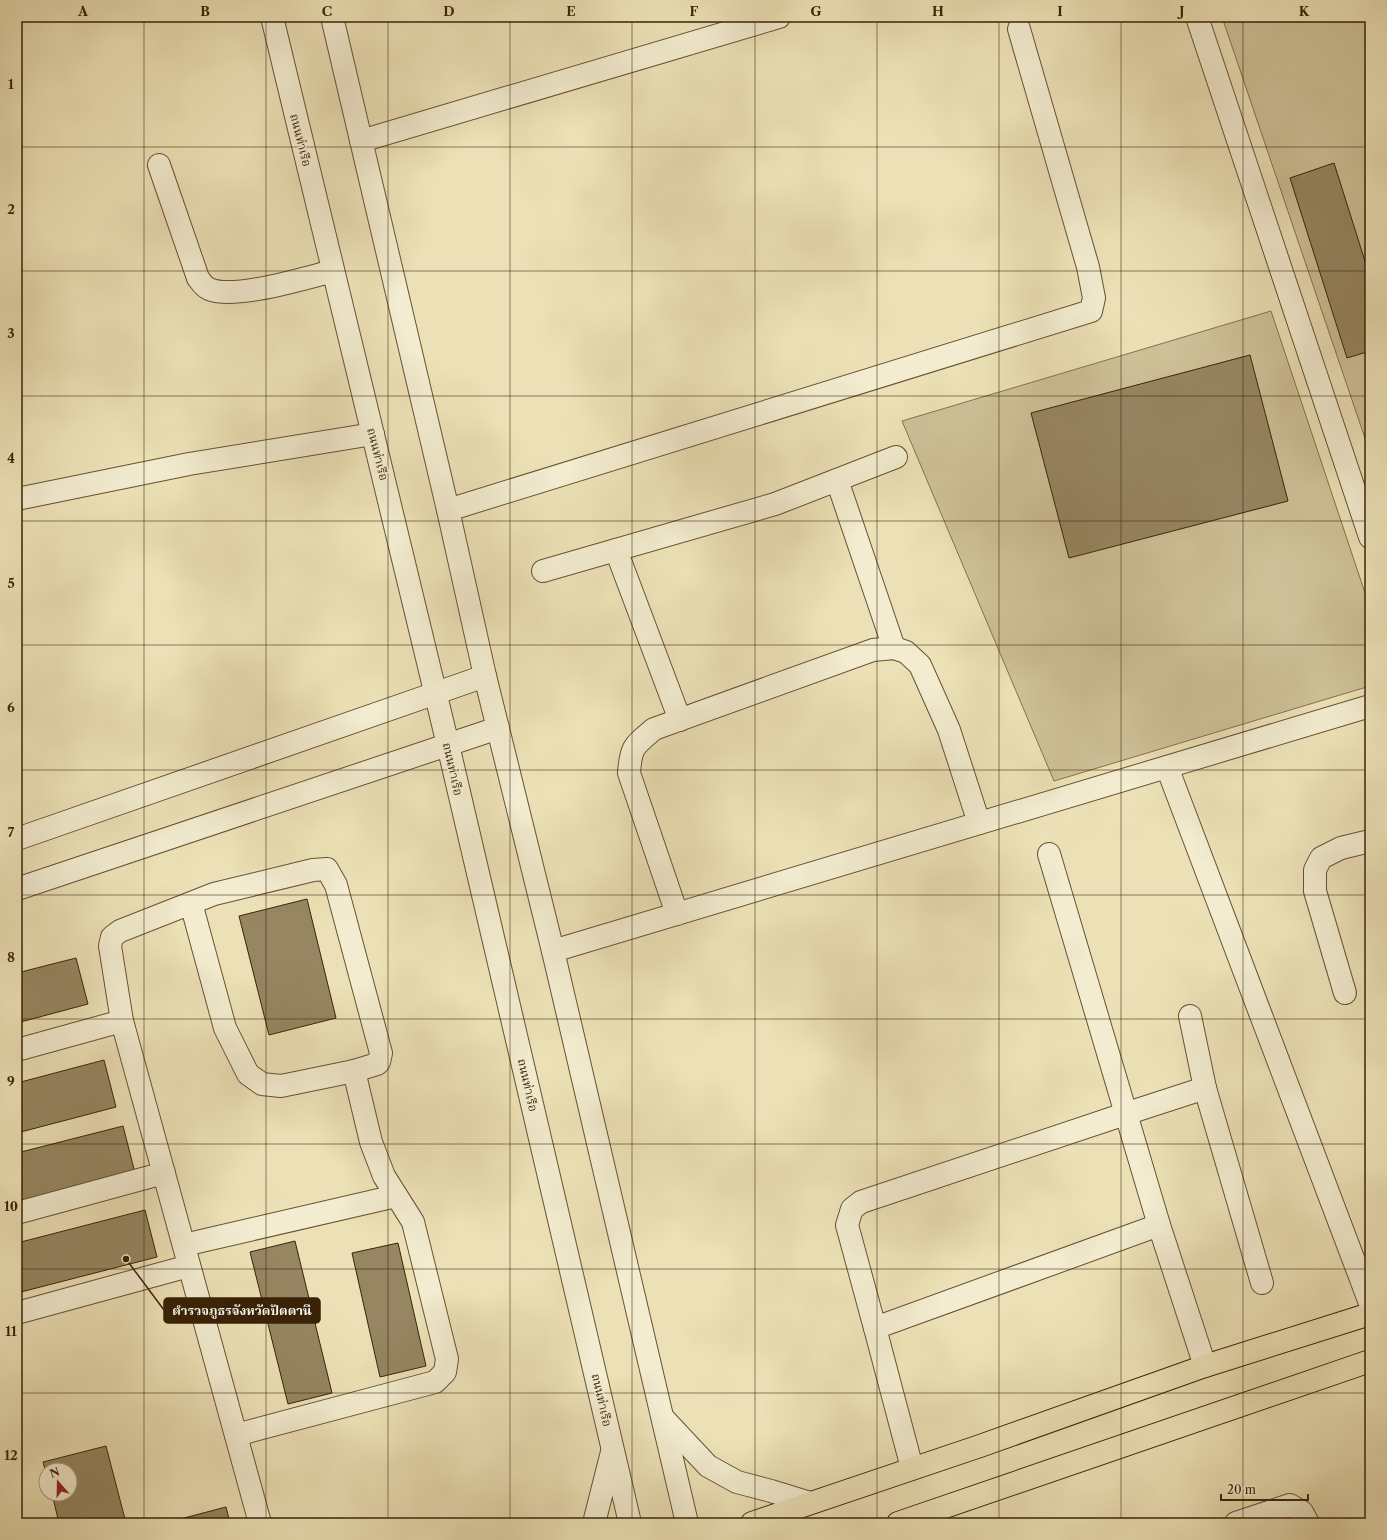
<svg xmlns="http://www.w3.org/2000/svg" width="1387" height="1540" font-family="'Libre Caslon Text','Noto Serif Thai',serif">
<style>
.green{fill:#cec198;stroke:#84724f}
.building{fill:#968662;stroke:#392306}
.lines{fill:none;stroke-linecap:round;stroke-linejoin:round}
.minor-casing{stroke:#665232;stroke-width:24}
.major-casing{stroke:#392306;stroke-width:24}
.minor{stroke:#f3ecd0;stroke-width:22}
.major{stroke:#ece1b6;stroke-width:22}
.grid{fill:none;stroke:#392306;stroke-width:1;stroke-opacity:0.55}
.labels{text-anchor:middle;dominant-baseline:central;stroke-width:3;stroke-linejoin:round;paint-order:stroke}
.street-label{font-size:12px;fill:#392306;stroke:#f3ecd0}
.leader{fill:none;stroke:#392306;stroke-width:1.5}
.callout-dot{fill:#392306;stroke:#f3ecd0;stroke-width:1.5}
.callout{fill:#392306;stroke:#392306;stroke-width:1.5}
.callout-label{font-size:13px;text-anchor:middle;font-weight:bold;fill:#fff}
.neatline{fill:none;stroke:#392306;stroke-width:1.5}
.grid-label{font-size:13px;text-anchor:middle;font-weight:bold;fill:#392306}
</style>
<rect width="100%" height="100%" fill="#ece1b6"/>
<filter id="stains"><feTurbulence type="fractalNoise" baseFrequency=".005" numOctaves="4"/><feColorMatrix values="0 0 0 0 .2 0 0 0 0 .09 0 0 0 0 .02 0 0 0 .5 -.17"/></filter>
<radialGradient id="worn" r=".72"><stop offset=".6" stop-color="#630" stop-opacity="0"/><stop offset="1" stop-color="#630" stop-opacity=".3"/></radialGradient>
<g class="green">
<path d="M1222,17h148v436z"/>
<path d="M1271,311l99,297v78l-316,95 -152,-360z"/>
</g>
<g class="building">
<path d="M1334,163l36,114v74l-23,7 -57,-180z"/>
<path d="M1250,355l38,146 -219,57 -38,-145z"/>
<path d="M307,899l29,119 -67,17 -30,-119z"/>
<path d="M76,958l12,46 -71,19v-50z"/>
<path d="M104,1060l12,47 -99,26v-50z"/>
<path d="M123,1126l12,47 -118,30v-50z"/>
<path d="M145,1210l12,47 -140,36v-50z"/>
<path d="M295,1241l37,152 -44,11 -38,-152z"/>
<path d="M398,1243l28,123 -46,11 -28,-124z"/>
<path d="M106,1446l20,77h-67l-7,-29h18v-24h-24v3l-3,-11z"/>
<path d="M226,1507l4,16h-65z"/>
</g>
<g class="lines">
<g class="minor-casing">
<g id="minor">
<path d="M272,17l176,728 182,778"/>
<path d="M332,17l116,493 37,166 68,275 134,572"/>
<path d="M1197,17l173,520"/>
<path d="M361,141l418,-124"/>
<path d="M159,165l39,113c3,4 6,9 11,11 25,11 96,-11 124,-18"/>
<path d="M837,480l57,168"/>
<path d="M17,499l172,-35 184,-30"/>
<path d="M448,510l643,-199 3,-13 -6,-31 -69,-238"/>
<path d="M616,550l64,170"/>
<path d="M543,571l232,-67 121,-47"/>
<path d="M1167,767l203,536"/>
<path d="M17,839l468,-163"/>
<path d="M1049,854l110,371 46,141"/>
<path d="M17,889l481,-161"/>
<path d="M191,903l34,125 23,46 14,10 19,2 73,-15 23,-7 2,-2 2,-9 -45,-168 -9,-16 -14,1 -99,24 -94,37 -8,6 -2,9 12,75 138,502"/>
<path d="M677,914l-48,-141c2,-27 5,-27 25,-44l219,-79 21,-2 12,4 14,13 29,65 30,93"/>
<path d="M553,951l817,-245"/>
<path d="M1345,993l-30,-102v-21l6,-12 20,-10 29,-7"/>
<path d="M1190,1016l15,72 57,195"/>
<path d="M17,1050l105,-29"/>
<path d="M17,1213l147,-40"/>
<path d="M1159,1225l-284,103 -28,-103 5,-16 9,-7 264,-88 80,-26"/>
<path d="M184,1245l212,-49"/>
<path d="M17,1313l172,-47"/>
<path d="M875,1328l37,140"/>
<path d="M664,1419l44,47 29,16 34,9 39,12"/>
<path d="M236,1435l199,-53 10,-10 2,-13 -34,-137 -29,-46 -13,-34 -17,-71"/>
<path d="M594,1523l18,-71"/>
<path d="M1236,1523l54,-18 12,7 6,11"/>
</g>
</g>
<g class="major-casing">
<g id="major">
<path d="M752,1523l228,-77 225,-80 165,-52"/>
<path d="M898,1523l472,-162"/>
</g>
</g>
<use href="#minor" class="minor"/>
<use href="#major" class="major"/>
</g>
<path class="grid" d="M144,17v1506M266,17v1506M388,17v1506M510,17v1506M632,17v1506M755,17v1506M877,17v1506M999,17v1506M1121,17v1506M1243,17v1506M17,147h1353M17,271h1353M17,396h1353M17,521h1353M17,645h1353M17,770h1353M17,895h1353M17,1019h1353M17,1144h1353M17,1269h1353M17,1393h1353"/>
<g class="labels">
<g class="street-label">
<text transform="translate(301 140) rotate(76)">ถนนท่าเรือ</text>
<text transform="translate(378 454) rotate(76)">ถนนท่าเรือ</text>
<text transform="translate(453 769) rotate(77)">ถนนท่าเรือ</text>
<text transform="translate(528 1085) rotate(77)">ถนนท่าเรือ</text>
<text transform="translate(602 1400) rotate(77)">ถนนท่าเรือ</text>
</g>
</g>
<path class="leader" d="M126 1259L164 1310"/>
<circle class="callout-dot" cx="126" cy="1259" r="4"/>
<rect class="callout" x="164" y="1298" width="156" height="25" rx="4"/>
<g class="callout-label">
<text x="242" y="1315">ตำรวจภูธรจังหวัดปัตตานี</text>
</g>
<rect width="1387" height="1540" fill="none" stroke="#ece1b6" stroke-width="44"/>
<g transform="translate(58 1482) rotate(340)"><circle r="19" fill="#f3ecd0" stroke="#a99c7f"/>
<path d="M0-3L7 15L0 10L-7 15Z" fill="#8f2418"/>
<text y="-6" font-size="11" font-weight="bold" text-anchor="middle" fill="#392306">N</text>
</g>
<path d="M1221 1494v6h87v-6" fill="none" stroke="#392306" stroke-width="2"/>
<text x="1227" y="1494" font-size="12" fill="#392306" stroke="#f3ecd0" stroke-width="3" paint-order="stroke">20 m</text>
<rect x="22" y="22" width="1343" height="1496" class="neatline"/>
<g class="grid-label">
<text x="83" y="16">A</text>
<text x="205" y="16">B</text>
<text x="327" y="16">C</text>
<text x="449" y="16">D</text>
<text x="571" y="16">E</text>
<text x="694" y="16">F</text>
<text x="816" y="16">G</text>
<text x="938" y="16">H</text>
<text x="1060" y="16">I</text>
<text x="1182" y="16">J</text>
<text x="1304" y="16">K</text>
<text x="11" y="89">1</text>
<text x="11" y="214">2</text>
<text x="11" y="338">3</text>
<text x="11" y="463">4</text>
<text x="11" y="588">5</text>
<text x="11" y="712">6</text>
<text x="11" y="837">7</text>
<text x="11" y="962">8</text>
<text x="11" y="1086">9</text>
<text x="11" y="1211">10</text>
<text x="11" y="1336">11</text>
<text x="11" y="1460">12</text>
</g>
<rect width="100%" height="100%" filter="url(#stains)"/>
<rect width="100%" height="100%" fill="url(#worn)"/>
</svg>
